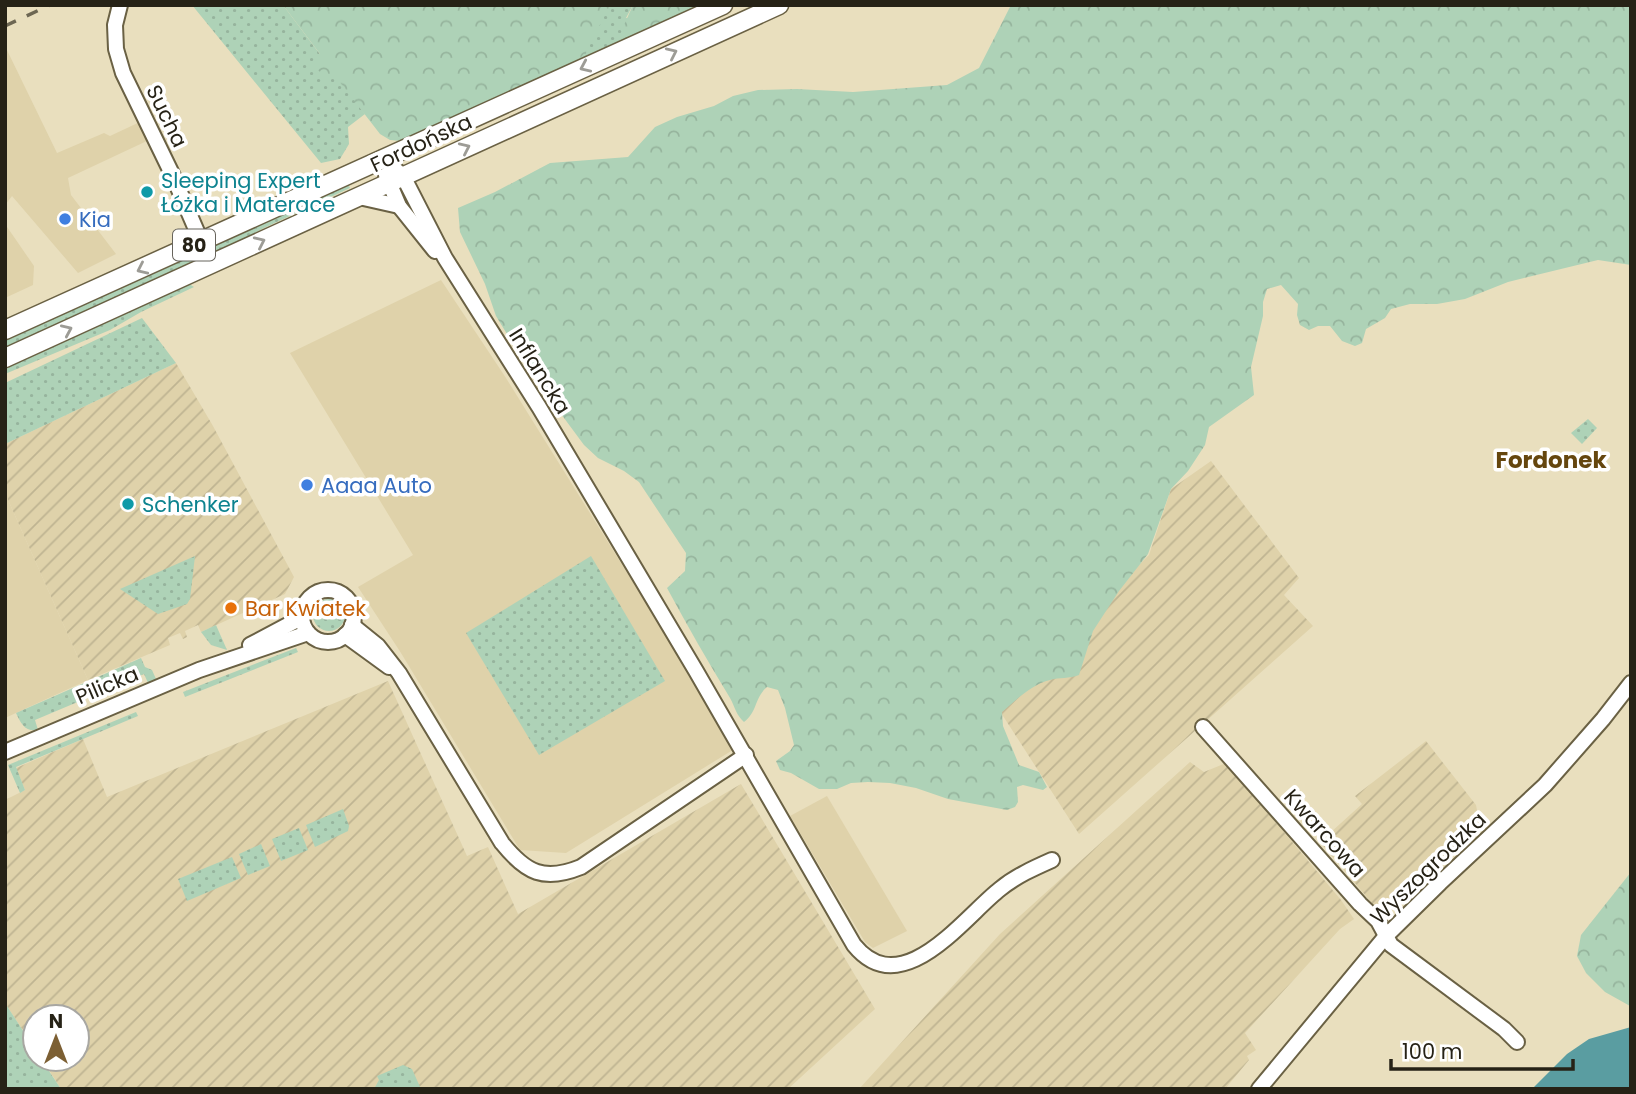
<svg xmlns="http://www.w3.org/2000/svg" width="1636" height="1094" font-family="Poppins,sans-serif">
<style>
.built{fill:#dfd2aa}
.industrial{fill:url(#industrial-furrows)}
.grass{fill:url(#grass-dots)}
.forest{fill:url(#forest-crowns)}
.water{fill:#5a9da1}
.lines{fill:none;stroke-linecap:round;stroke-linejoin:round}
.minor-casing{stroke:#6a6144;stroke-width:18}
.major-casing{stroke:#6a6144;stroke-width:21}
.minor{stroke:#fff;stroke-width:14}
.major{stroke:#fff;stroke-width:18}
.rail{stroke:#6d6753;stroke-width:3.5;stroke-dasharray:12 12;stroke-linecap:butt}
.oneway{stroke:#9d9c96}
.culture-dot{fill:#0f9aa8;stroke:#fff;stroke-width:2.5}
.shop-dot{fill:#3f7fe0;stroke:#fff;stroke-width:2.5}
.food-dot{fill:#e8710a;stroke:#fff;stroke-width:2.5}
.labels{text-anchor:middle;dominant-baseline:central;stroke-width:7;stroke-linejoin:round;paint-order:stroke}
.shield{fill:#fff;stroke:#67645c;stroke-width:2}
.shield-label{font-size:19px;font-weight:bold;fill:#262216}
.street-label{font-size:21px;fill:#262216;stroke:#fff}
.culture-label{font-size:21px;fill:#0d838f;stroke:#fff;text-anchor:start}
.shop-label{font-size:21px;fill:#366cbe;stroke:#fff;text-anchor:start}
.food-label{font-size:21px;fill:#c56008;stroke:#fff;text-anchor:start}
.neighbourhood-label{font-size:23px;font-weight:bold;fill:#65460e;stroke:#fff}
</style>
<defs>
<pattern id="industrial-furrows" width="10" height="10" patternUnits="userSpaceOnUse" patternTransform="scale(1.75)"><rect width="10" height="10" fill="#dfd2aa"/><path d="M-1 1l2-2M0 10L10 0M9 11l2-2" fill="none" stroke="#bfb492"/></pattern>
<pattern id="grass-dots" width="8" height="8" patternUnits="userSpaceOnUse" patternTransform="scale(1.75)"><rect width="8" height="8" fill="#aed2b7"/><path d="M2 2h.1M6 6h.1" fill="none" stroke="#96b49d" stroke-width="1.8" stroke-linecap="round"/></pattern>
<pattern id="forest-crowns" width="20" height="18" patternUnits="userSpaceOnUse" patternTransform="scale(1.75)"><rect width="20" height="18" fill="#aed2b7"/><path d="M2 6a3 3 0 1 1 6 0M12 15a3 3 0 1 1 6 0" fill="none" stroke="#96b49d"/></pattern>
</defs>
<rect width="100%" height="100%" fill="#e9dfbe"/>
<g class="built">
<path d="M5,46l52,107 47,-20 6,3 32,-15 7,19 -81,38 3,17 45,59 -38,19 -66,-77 -7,9z"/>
<path d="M5,224l29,42 -1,19 -28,13z"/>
<path d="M441,280l65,98 230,370 -170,105 -46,-3 -119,-197 -43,-66 55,-32 -123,-202z"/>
<path d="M5,493l83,187 -83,38z"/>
<path d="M827,796l80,135 -34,17 -8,-6 -75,-126z"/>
</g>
<g class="industrial">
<path d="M176,363l37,63 81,151 -9,17 -84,38 -3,-7 -13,6 2,6 -4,2 -3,-6 -12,5 2,7 -82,35 -83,-187v-49z"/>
<path d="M1211,461l88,117 -15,17 29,31 -234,208 -83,-129 153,-150 22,-66z"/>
<path d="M388,681l79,175 21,-9 30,67 223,-130 134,225 -87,80h-727l-19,-30h35v-42h-42v32l-30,-46v-203l20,-10 -9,-22 67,-29 24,58z"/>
<path d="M1426,741l50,64 4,21 -89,82 -14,1 -57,-67 42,-38 -7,-8z"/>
<path d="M1190,762l14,10 22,-9 115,137 13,19 -14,10 -95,104 11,17 -9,6 2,4 -24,29h-366l141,-155z"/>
</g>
<g class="grass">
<path d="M192,5h91l82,109 -17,13 1,17 -9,15 -19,4z"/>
<path d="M610,5h23l-7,13 48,2 -102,46z"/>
<path d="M347,182l3,6 -86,40 -73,39 -186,85v-16z"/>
<path d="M189,284l5,3 -53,25 -31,18 -105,44v-4l13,-10z"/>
<path d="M142,318l34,45 -171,81v-61z"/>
<path d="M1588,419l9,9 -15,16 -11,-11z"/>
<path d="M195,556l-5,43 -3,5 -29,10 -38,-25z"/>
<path d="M591,556l74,125 -126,74 -73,-122z"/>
<circle cx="329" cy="615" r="16"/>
<path d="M216,625l11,25 -16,-5 -10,-13z"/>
<path d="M296,648l2,4 -113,45 -2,-5z"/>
<path d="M141,658l4,9 7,3 4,9 -8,4 -4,-9 -109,46 3,10c-13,2 -17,-6 -22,-17z"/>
<path d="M136,712l2,4 -122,51 9,23 -5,3 -12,-28z"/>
<path d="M343,809l6,17 -1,5 -33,16 -9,-22z"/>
<path d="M299,828l9,22 -27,11 -9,-22z"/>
<path d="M261,844l9,22 -22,9 -9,-21z"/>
<path d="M232,857l9,21 -54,23 -9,-22z"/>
<path d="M5,1003l30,46v10h6l20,30h-56z"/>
<path d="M403,1065l9,4 9,20h-47l5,-9 -2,-4z"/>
</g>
<g class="forest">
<path d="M283,5h327l-24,47 -14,14 -171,75 -11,-1 -10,-6 -45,-58 -8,2 -15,-13 8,-11z"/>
<path d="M633,5h75l-34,15 -47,16 -3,-11z"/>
<path d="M1011,5h620v260l-33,-5 -90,22 -43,17 -28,5h-27l-19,5 -6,9 -19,11 -4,14 -7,3 -13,-5 -12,-15h-12l-9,4 -9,-5 -3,-10 1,-11 -17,-19 -14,4 -4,13v14l-12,51 3,28 -45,32 -4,18 -17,26 -17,18 -23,65 -29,37 -26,40 -14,44c-10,4 -19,2 -29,5 -18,4 -34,20 -48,32l1,14 16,39 20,7 8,15 -4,3 -20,-5 -6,2 1,15 -3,5 -8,3 -59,-11 -32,-11 -26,-5 -22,-1 -17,1 -14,6h-18l-28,-16 -11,-3 -4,-9 14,-10 4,-6 -9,-37 -7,-18 -11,-3c-13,11 -9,24 -23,35 -8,-7 -9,-15 -14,-24 -22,-36 -43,-73 -63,-110l18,-17 1,-18 -47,-71 -15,-11 -26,-13 -14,-13 -54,-73 -34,-56 -11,-32 -25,-52 -2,-24 37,-16 55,-29 78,-6 27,-30 22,-10 37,-11 19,-10 25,-6 39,-1 56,3 94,-7 32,-17z"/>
<path d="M1631,872v134h-1l-25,-14 -19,-19 -9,-17 4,-21z"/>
</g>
<path class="water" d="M1631,1027v62h-99l35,-35 22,-15z"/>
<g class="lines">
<g class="minor-casing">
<g id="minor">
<path d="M120,5l-5,20 1,24 7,24 50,103 28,65"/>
<path d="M382,158l21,18 42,82 94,149 157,264 158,274c48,59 110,-28 146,-56 16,-13 34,-21 52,-29"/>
<path d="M386,175l13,31 36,45"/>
<path d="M359,197l40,9"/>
<circle cx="328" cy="616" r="26"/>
<path d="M352,625l26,21 21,27 103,170c24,30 42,39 79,24l165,-112"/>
<path d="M345,635l44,32"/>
<path d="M250,645l51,-27"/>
<path d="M1203,727l157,177 18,17 13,24 113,84 13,13"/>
<path d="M5,752l194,-82 109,-37"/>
<path d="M1259,1089l127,-153 54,-53 105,-98 58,-66 28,-36"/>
</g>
</g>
<g class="major-casing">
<g id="major">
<path d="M5,330l718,-325"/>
<path d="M5,358l774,-353"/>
</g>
</g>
<use href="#minor" class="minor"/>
<use href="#major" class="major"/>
<path class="rail" d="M5,26l45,-21"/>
</g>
<defs><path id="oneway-chevron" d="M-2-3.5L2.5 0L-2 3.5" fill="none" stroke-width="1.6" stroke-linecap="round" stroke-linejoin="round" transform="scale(1.75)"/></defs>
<g class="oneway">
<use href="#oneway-chevron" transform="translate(672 53) rotate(-25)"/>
<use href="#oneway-chevron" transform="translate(585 67) rotate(156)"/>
<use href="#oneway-chevron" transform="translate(465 148) rotate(-25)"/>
<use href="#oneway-chevron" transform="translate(260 242) rotate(-25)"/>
<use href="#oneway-chevron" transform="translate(142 269) rotate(155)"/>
<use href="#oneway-chevron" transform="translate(67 330) rotate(-24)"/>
</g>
<g class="culture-dot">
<circle cx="147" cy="192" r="7"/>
<circle cx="128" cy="504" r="7"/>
</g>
<g class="shop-dot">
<circle cx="65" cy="219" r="7"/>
<circle cx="307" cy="485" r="7"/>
</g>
<circle class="food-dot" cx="231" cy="608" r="7"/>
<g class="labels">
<rect class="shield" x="173" y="229.5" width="42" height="31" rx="5"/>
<g class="shield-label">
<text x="194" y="245">80</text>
</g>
<g class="street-label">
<text transform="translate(167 116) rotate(64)">Sucha</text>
<text transform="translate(421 143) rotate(-25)">Fordońska</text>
<text transform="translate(540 371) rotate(58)">Inflancka</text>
<text transform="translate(107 685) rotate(-23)">Pilicka</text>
<text transform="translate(1325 833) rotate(48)">Kwarcowa</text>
<text transform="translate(1428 868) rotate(-44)">Wyszogrodzka</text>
</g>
<g class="culture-label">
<text x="161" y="180">Sleeping Expert<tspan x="161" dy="24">Łóżka i Materace</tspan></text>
<text x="142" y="504">Schenker</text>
</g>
<g class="shop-label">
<text x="79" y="219">Kia</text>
<text x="321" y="485">Aaaa Auto</text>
</g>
<g class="food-label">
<text x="245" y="608">Bar Kwiatek</text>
</g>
<g class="neighbourhood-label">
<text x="1551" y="460">Fordonek</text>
</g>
</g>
<rect width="1636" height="1094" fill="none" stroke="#262216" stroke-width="14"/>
<g transform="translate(56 1038)"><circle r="33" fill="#ffffff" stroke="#a8a7a2" stroke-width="2"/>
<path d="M0-5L12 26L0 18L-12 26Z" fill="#7c5f33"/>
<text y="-10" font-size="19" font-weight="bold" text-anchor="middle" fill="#262216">N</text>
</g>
<path d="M1391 1059v10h182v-10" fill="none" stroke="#262216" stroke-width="3.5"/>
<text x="1402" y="1059" font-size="21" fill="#262216" stroke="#ffffff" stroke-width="5" paint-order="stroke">100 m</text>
</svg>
